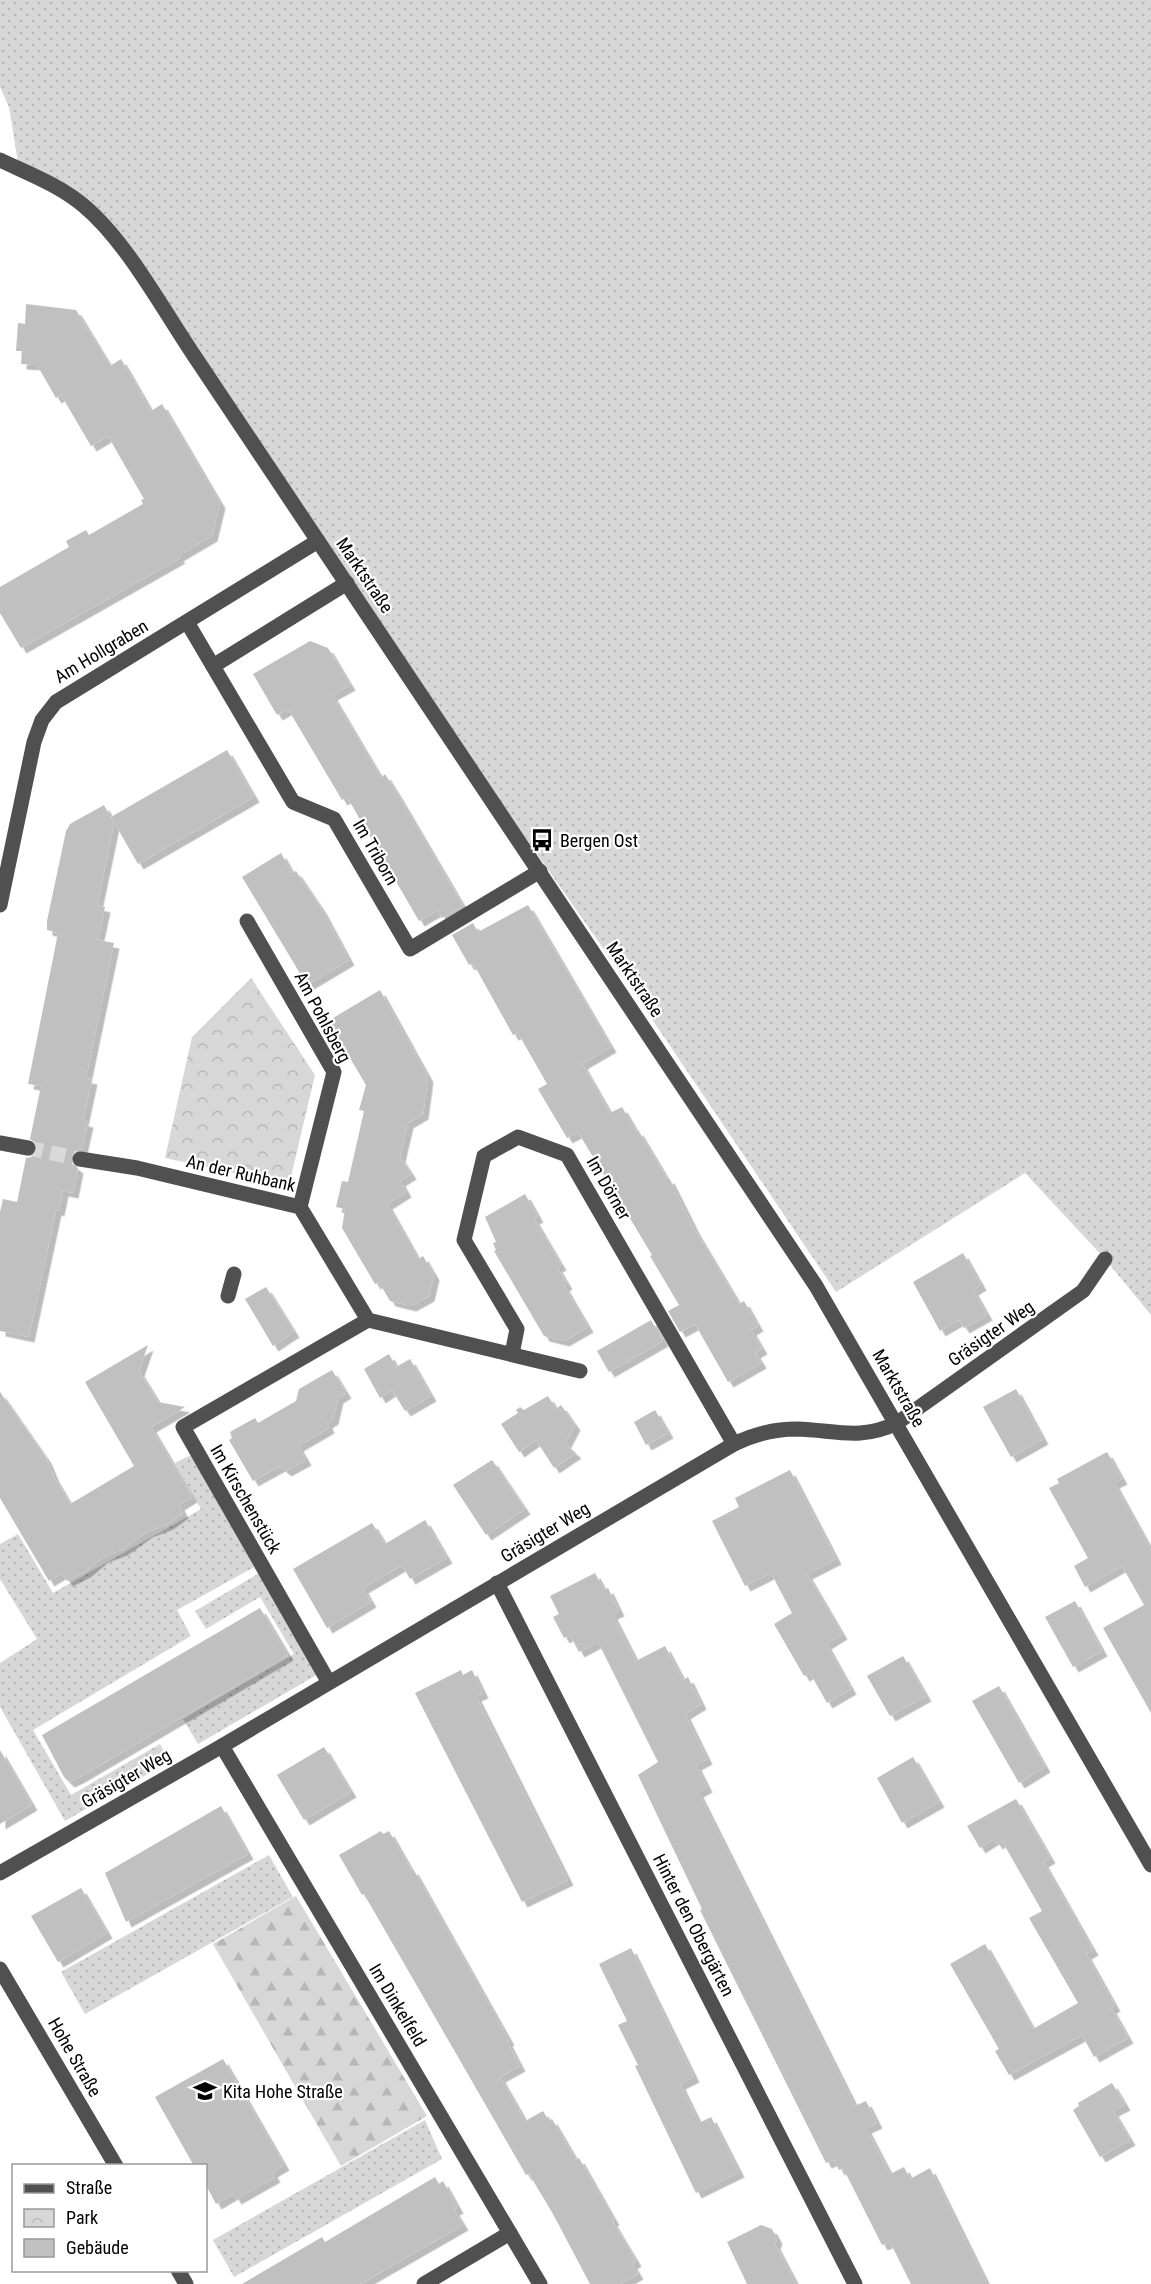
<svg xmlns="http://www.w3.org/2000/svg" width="1151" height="2284" font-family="'Roboto Condensed',sans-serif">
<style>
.forest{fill:url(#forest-firs)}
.park{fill:url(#park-crowns)}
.garden{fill:url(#garden-dots)}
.building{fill:#c0c0c0;filter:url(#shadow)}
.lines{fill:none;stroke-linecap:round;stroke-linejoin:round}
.minor-tunnel{stroke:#d9d9d9;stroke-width:15;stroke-dasharray:15 8;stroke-linecap:butt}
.minor{stroke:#505050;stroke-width:15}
.labels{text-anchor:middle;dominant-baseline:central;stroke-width:4.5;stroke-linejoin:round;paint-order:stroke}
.street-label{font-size:18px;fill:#000;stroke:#fff}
.poi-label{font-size:18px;fill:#000;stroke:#fff;text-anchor:start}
</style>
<defs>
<pattern id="forest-firs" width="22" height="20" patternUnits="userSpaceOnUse" patternTransform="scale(1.5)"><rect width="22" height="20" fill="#d7d7d7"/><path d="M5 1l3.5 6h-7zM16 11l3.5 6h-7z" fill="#b7b7b7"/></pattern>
<pattern id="park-crowns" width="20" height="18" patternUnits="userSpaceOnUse" patternTransform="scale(1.5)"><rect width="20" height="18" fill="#d7d7d7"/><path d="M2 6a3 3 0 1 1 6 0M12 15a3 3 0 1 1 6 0" fill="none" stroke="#b7b7b7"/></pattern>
<pattern id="garden-dots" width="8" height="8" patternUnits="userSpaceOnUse" patternTransform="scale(1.5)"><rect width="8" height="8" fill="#d7d7d7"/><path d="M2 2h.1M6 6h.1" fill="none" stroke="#b7b7b7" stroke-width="1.8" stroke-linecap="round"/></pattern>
<filter id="shadow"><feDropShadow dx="5.5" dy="5.5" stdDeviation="0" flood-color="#0004"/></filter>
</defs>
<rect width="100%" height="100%" fill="#fff"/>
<path class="forest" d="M296,1896l131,220 -86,50 -128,-222z"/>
<path class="park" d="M251,978l64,97 -26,110 -124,-27 27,-121z"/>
<g class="garden">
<path d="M0,0h1151v1315l-46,-56 -80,-86 -189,119 -205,-304 -284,-405 -241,-354 -87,-60 -10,-62 -9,-20z"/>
<path d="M191,1455l63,112 -77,43 14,26 -158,94 38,65 89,-51 9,18 -104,59 -65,-114v-44l37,-24 -37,-60v-35l18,-10 35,59 148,-84 -26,-46z"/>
<path d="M261,1572l59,101 -122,71 -15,-25 111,-65 -34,-57 -54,32 -11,-18z"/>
<path d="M269,1855l24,42 -208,117 -24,-42z"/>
<path d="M425,2120l17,39 -208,118 -21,-37z"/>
</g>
<g class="building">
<path d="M26,304l50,6 34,56 11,-7 30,52 11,-7 58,99 -8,33 -34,20 2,2 -159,90 -21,-35v-26l69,-40 -3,-6 20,-11 3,5 54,-31 -2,-4 3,-1 -36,-63 -17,10 -30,-51 -5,3 -19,-33 -16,-1 1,-13h-6l2,-28 7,1z"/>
<path d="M310,641l18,7 22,37 -18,10 49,83 4,-4 13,21 65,111 -21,12 -4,-8 -19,11 -72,-124 -5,3 -54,-91 -11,6 -24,-41z"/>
<path d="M227,750l27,47 -116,67 -27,-47z"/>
<path d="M104,805l10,19 -17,81 8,2 -7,33 16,3 -28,135 6,1 -9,42 5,1 -6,27 -6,1 -5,7v6l7,5 -5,25 -10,-2 -4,20 -3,-1 -27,127 -29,-6v-119l3,-13 14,3 9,-44 6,-1 5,-7v-6l-7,-5 11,-53 -13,-2 30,-151 -11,-3v-9l19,-90 4,-7z"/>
<path d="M281,853l11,20 4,-2 25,37 28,52 -42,25 -65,-108z"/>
<path d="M528,905l83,142 -29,17 28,49 12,-6 14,24 2,-1 29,49 2,-1 26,52 44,74 5,-3 14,25 -7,4 11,19 -7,4 6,10 -33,19 -33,-58 -15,8 -12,-21 11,-6 -29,-49 2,-1 -74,-123 -11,6 -29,-49 9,-5 -29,-51 -5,2 -40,-72 -4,2 -17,-30 21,-12 5,9z"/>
<path d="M380,990l48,87 -5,37 -15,9 -8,34 11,17 -11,7 6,11 -19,12 31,55 5,-3 11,19 -5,21 -18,10 -21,-5 -11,-19 -4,2 -33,-56 3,-19 -9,-2 6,-26 6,1 16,-71 -5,-1 7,-25 -38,-64z"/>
<path d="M525,1194l13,23 -4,2 27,46 -4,2 10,17 -3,2 24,41 -24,14 -20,-5 -50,-85 2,-1 -3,-7 3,-1 -11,-25z"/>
<path d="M963,1253l18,32 -8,5 14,25 -23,13 -5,-8 -19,11 -27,-49z"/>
<path d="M266,1287l28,45 -21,14 -28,-47z"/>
<path d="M651,1320l12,21 -54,31 -12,-21z"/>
<path d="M148,1345l-9,26 19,31 27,5 -34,20 41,70 -13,8 4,8 -15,11 -21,8 -25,18 -19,7 -18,15 -18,9 -5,-8 -13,8 -49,-83v-106l46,66 8,19 16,27 64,-38 -49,-84z"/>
<path d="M389,1354l7,13 14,-8 21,37 -26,15 -13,-21 -12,8 -16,-29z"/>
<path d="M332,1370l14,23 -8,5 -5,21 -6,4 2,5 -31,18 8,14 -20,11 -6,-5 -27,15 -24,-41 3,-2 -2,-6 25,-14 3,5 38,-22 3,-12z"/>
<path d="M1016,1389l27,50 -32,18 -28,-50z"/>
<path d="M548,1396l8,13 5,-4 14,20 -10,19 11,9 -22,15 -18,-28 -17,12 -18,-28 17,-11 -2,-3 4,-3 4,3z"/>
<path d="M655,1410l13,23 -22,12 -12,-23z"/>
<path d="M1107,1452l15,27 -8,4 37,67v163l-48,-85 41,-23 -22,-39 -37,21 -11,-21 14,-8 -39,-70 10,-5 -2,-4z"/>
<path d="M492,1460l33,49 -39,26 -33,-50z"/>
<path d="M790,1470l46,89 -29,15 35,60 -16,10 25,45 -24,14 -17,-30 -6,3 -30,-52 18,-11 -21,-40 -26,13 -33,-65 27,-14 -4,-9z"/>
<path d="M425,1520l22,38 -37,21 -8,-14 -39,23 8,14 -44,26 -34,-59 79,-46 13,21z"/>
<path d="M595,1573l9,17 4,-2 11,23 -7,3 24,47 29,-15 18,34 5,-3 13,27 -16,10 22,45 -11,6 11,22 -9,5 157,314 11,-5 11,22 -11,5 24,46 14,-7 6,12 20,-11 57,116h-76l-21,-42 -8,3 -39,-77 -4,2 -5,-10 -8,3 -126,-253 2,-1 -64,-134 20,-13 -60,-120 -19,10 -9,-17 -6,3 -11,-21 6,-3 -9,-18z"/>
<path d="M1075,1601l27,50 -29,16 -28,-50z"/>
<path d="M260,1608l28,47 -210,123 -9,4 -5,-5 -22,-42z"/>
<path d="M903,1656l23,40 -36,20 -23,-40z"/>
<path d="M461,1670l2,5 9,-5 11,23 -7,3 92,184 -46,22 -107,-209z"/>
<path d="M999,1686l46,81 -26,16 -47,-82z"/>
<path d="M324,1747l27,45 -47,28 -27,-45z"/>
<path d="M0,1750l32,55 -32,19z"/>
<path d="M913,1757l26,45 -37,21 -25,-45z"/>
<path d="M1016,1799l34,59 -7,4 50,88 -7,4 29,52 -4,2 17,30 -34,19 -12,-22 -73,40 -14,-24 4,-2 -49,-85 35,-20 48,85 45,-26 -49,-85 13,-7 -40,-70 -5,3 -3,-5 -14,9 -13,-22z"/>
<path d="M221,1806l27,48 -122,68 -21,-49z"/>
<path d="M381,1831l2,3 6,-3 22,39 2,-1 96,171 -2,1 13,25 -20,11 25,44 18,-10 6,10 3,-2 24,41 3,-2 35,62 -2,1 24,40 -4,3 6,10 -18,10h-30l-37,-70 -24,-40 -3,1 -162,-281 -2,1 -23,-40z"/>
<path d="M81,1888l26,45 -49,29 -27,-46z"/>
<path d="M631,1948l63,129 -14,7 19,39 12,-6 28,55 -43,21 -61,-127 3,-1 -20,-40 9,-4 -28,-57z"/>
<path d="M223,2059l61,106 -12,7 3,5 -39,22 -3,-5 -17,10 -10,-19v-19h-12l-39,-69z"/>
<path d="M1112,2083l13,22 -12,6 17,29 -30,17 -27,-47 6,-4 -1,-3z"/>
<path d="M435,2177l4,7 4,-3 15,27 -4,2 9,15 -103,59h-118l80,-47 3,5z"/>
<path d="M761,2225l11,4 5,10 -2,5 21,40h-49l-20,-42z"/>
</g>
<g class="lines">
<path class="minor-tunnel" d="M28,1148l52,11"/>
<g class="minor">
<path d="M0,160c29,14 59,25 84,46 42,35 78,102 109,148l623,932 335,579"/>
<path d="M187,622l106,180 41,17 76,130 130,-78"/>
<path d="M213,666l134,-83"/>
<path d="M0,905l34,-163 8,-22 14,-18 262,-161"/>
<path d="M247,921l87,151 -34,135"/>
<path d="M0,1143l28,5"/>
<path d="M80,1159l57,9 163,39 68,113 212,51"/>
<path d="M228,1296l6,-22"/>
<path d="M512,1354l5,-25 -53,-89 20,-84 34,-19 49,18 167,289"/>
<path d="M497,1583l358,701"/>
<path d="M328,1681l-145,-254 185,-107"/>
<path d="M222,1746l318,538"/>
<path d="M0,1873l222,-127 512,-302c20,-10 40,-15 63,-15 38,1 63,12 100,-6l186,-132 22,-32"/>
<path d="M0,1969l116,197"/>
<path d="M178,2270l8,14"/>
<path d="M424,2284l86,-51"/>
</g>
</g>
<defs>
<g id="bus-bare" transform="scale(1.8)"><path d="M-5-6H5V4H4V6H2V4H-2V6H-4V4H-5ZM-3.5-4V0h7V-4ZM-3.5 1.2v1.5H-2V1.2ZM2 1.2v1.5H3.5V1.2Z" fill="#000" stroke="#fff" stroke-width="2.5" paint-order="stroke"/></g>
<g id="school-bare" transform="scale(1.8)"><path d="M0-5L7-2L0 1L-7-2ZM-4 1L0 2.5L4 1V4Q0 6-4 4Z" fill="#000" stroke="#fff" stroke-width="2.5" paint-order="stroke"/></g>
</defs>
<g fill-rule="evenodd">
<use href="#bus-bare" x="542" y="840"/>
<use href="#school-bare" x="205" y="2091"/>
</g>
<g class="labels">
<g class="street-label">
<text transform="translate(365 575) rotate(56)">Marktstraße</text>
<text transform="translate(101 651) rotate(-31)">Am Hollgraben</text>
<text transform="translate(376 852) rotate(60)">Im Triborn</text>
<text transform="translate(635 979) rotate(56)">Marktstraße</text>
<text transform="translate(323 1017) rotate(62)">Am Pohlsberg</text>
<text transform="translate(241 1173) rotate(13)">An der Ruhbank</text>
<text transform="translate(609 1188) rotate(60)">Im Dörner</text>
<text transform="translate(991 1333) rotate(-35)">Gräsigter Weg</text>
<text transform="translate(899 1388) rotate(60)">Marktstraße</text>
<text transform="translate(246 1499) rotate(60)">Im Kirschenstück</text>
<text transform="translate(545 1532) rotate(-31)">Gräsigter Weg</text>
<text transform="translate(126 1778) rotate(-30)">Gräsigter Weg</text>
<text transform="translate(694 1925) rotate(63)">Hinter den Obergärten</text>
<text transform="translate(398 2005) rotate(59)">Im Dinkelfeld</text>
<text transform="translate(75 2057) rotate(60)">Hohe Straße</text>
</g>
<g class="poi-label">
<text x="560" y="840">Bergen Ost</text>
<text x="223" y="2091">Kita Hohe Straße</text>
</g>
</g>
<rect x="12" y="2164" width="195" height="108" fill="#ffffff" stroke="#999999" stroke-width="1.5"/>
<rect x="24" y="2184" width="30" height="9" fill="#505050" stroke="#999999" stroke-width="1.5"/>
<text x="66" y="2194" font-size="18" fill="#000000">Straße</text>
<rect x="24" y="2209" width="30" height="18" fill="url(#park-crowns)" stroke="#999999" stroke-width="1.5"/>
<text x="66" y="2224" font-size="18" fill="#000000">Park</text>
<rect x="24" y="2239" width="30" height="18" fill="#c0c0c0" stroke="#999999" stroke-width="1.5"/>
<text x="66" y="2254" font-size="18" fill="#000000">Gebäude</text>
</svg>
